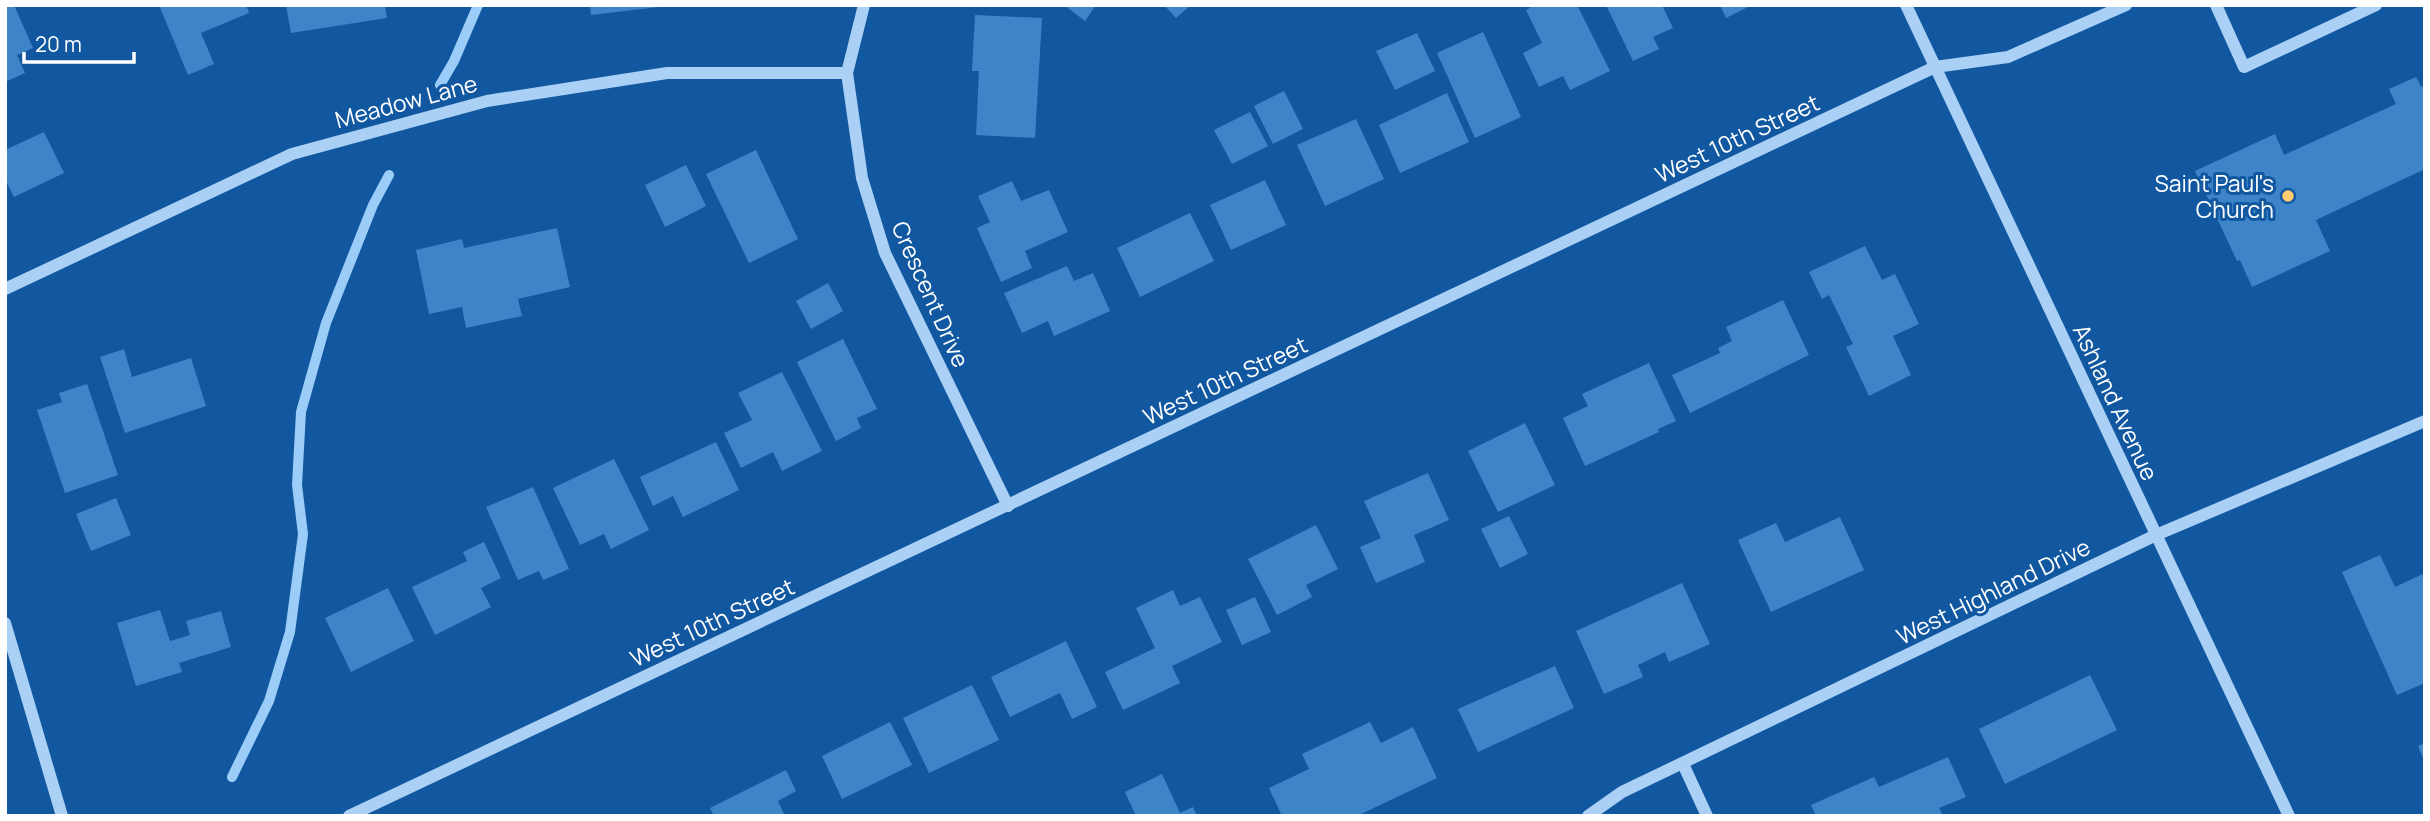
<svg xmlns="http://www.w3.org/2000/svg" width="2430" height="821" font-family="Manrope,sans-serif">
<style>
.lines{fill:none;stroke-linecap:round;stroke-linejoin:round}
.stream{stroke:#9cccf8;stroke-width:10}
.building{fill:#3e84c9}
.minor{stroke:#aad0f5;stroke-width:12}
.poi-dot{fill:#ffcd6f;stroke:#1158a1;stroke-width:2.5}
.labels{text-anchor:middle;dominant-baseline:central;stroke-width:6;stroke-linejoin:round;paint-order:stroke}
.street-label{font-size:23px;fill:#fff;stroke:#1158a1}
.poi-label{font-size:23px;fill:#fff;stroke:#1158a1;text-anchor:end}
</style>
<rect width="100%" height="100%" fill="#1158a1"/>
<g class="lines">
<g class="stream">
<path d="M440,85l14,-24 24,-56"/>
<path d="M232,777l37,-76 21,-69 13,-98 -6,-49 4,-73 25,-89 47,-118 16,-30"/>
</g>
</g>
<g class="building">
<path d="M5,5h9l19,43 -16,7 8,18 -20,9z"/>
<path d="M159,5h87l3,8 -48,20 13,31 -26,11z"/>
<path d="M286,5h99l2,13 -96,15z"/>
<path d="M590,5h69v2l-68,8z"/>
<path d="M1064,5h32l-11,16z"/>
<path d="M1164,5h27l-15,13z"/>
<path d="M1534,5h43l33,66 -40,19 -7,-14 -24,11 -16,-34 19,-10 -16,-33z"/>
<path d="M1606,5h56l11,23 -20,9 6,12 -26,12z"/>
<path d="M1720,5h32l-26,13z"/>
<path d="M975,15l67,3 -7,120 -59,-3 3,-64h-7z"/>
<path d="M1483,32l38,85 -46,21 -38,-85z"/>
<path d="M1417,33l18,38 -40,19 -19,-39z"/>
<path d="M2416,77l5,10 4,-2v84l-109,51 14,31 -78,36 -12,-27 -3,1 -42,-90 80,-37 9,21 112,-51 -7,-15z"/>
<path d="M1284,91l19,38 -30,15 -19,-38z"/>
<path d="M1447,93l22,49 -69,31 -21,-48z"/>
<path d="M1250,112l18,34 -36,18 -18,-34z"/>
<path d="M1356,119l28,60 -59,27 -28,-61z"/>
<path d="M44,132l20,41 -50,24 -9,-18v-29z"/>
<path d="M756,150l42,89 -49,24 -43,-89z"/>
<path d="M686,165l20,41 -41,21 -20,-42z"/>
<path d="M1265,180l21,45 -55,25 -21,-45z"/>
<path d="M1012,181l9,20 28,-11 19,42 -43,19 7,17 -31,14 -24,-54 13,-6 -12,-26z"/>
<path d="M1190,213l24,48 -74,36 -23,-49z"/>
<path d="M557,228l13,59 -52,12 4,17 -56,12 -4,-21 -33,7 -13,-64 46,-11 2,9z"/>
<path d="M1865,246l17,34 13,-6 24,50 -26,12 18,39 -42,21 -23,-49 7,-3 -24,-49 -7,4 -13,-27z"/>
<path d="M1067,266l7,15 19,-8 17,38 -56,25 -6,-15 -26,12 -18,-40z"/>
<path d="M828,283l15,28 -32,18 -15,-28z"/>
<path d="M1783,300l26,55 -119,58 -18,-38 48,-22 -2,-5 14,-7 -6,-14z"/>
<path d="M843,339l34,70 -20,9 4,10 -25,13 -39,-79z"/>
<path d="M124,349l8,28 59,-19 15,48 -81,27 -25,-76z"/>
<path d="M1649,363l27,58 -18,8 1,3 -74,34 -22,-48 25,-12 -6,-12z"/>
<path d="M782,372l40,79 -40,20 -9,-19 -32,16 -17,-35 28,-13 -14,-27z"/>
<path d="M87,384l31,91 -53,18 -28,-83 25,-8 -3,-9z"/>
<path d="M1525,423l30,62 -57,27 -30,-61z"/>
<path d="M716,442l23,48 -56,27 -10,-21 -20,10 -13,-29z"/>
<path d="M614,459l35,71 -38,19 -7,-15 -24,11 -27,-57z"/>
<path d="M1428,473l21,47 -35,15 11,27 -49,21 -16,-36 21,-9 -17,-37z"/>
<path d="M533,487l36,82 -26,11 -4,-9 -21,9 -32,-73z"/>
<path d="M116,498l15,37 -40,16 -15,-37z"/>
<path d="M1509,516l19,38 -28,14 -19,-39z"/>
<path d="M1840,517l24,53 -93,42 -33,-72 38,-17 9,19z"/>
<path d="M1316,525l22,44 -32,16 6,12 -35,18 -29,-56z"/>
<path d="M484,542l17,36 -20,10 10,19 -56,28 -23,-48 55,-26 -4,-9z"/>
<path d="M2380,555l15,32 30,-14v110l-28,12 -55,-123z"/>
<path d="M1682,583l28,61 -41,18 -4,-10 -27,13 5,12 -39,17 -28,-63z"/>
<path d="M388,588l26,53 -63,31 -26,-54z"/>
<path d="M1173,590l7,16 20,-9 22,45 -50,24 8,17 -57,27 -18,-38 50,-24 -19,-40z"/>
<path d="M1255,597l16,35 -29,13 -16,-35z"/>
<path d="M160,610l10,31 20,-6 -4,-14 35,-10 10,36 -52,16 3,9 -46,14 -19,-63z"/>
<path d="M1066,641l31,66 -25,12 -12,-26 -50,24 -19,-40z"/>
<path d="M1555,666l19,42 -96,44 -20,-43z"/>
<path d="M2090,675l27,55 -112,54 -26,-55z"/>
<path d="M972,685l27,55 -70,33 -26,-55z"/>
<path d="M890,722l22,43 -70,34 -20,-43z"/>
<path d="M1370,722l11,21 32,-16 24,51 -80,38h-75l-13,-28 40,-19 -7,-15z"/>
<path d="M2425,743v20l-7,-17z"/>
<path d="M1948,757l18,40 -27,11 4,8h-127l-5,-11 63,-28 5,10z"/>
<path d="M786,770l10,21 -18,10 7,15h-71l-4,-8z"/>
<path d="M1162,774l18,39 13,-6 4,9h-61l-11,-24z"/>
</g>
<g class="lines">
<g class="minor">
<path d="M864,5l-17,68 15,105 23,75 123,253"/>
<path d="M1906,5l383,811"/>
<path d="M2216,5l28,62 132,-62"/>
<path d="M5,289l287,-135 195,-53 180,-28h180"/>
<path d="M5,623l57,193"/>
<path d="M1683,764l24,52"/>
<path d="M349,816l1586,-749 73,-10 118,-52"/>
<path d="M1588,816l34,-24 534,-257 269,-114"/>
</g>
</g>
<circle class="poi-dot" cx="2288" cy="196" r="7"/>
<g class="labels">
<g class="street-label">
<text transform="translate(406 101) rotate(-15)">Meadow Lane</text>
<text transform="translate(1737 138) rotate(-25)">West 10th Street</text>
<text transform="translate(931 294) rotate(66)">Crescent Drive</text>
<text transform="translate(1225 380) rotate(-25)">West 10th Street</text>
<text transform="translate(2116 402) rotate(65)">Ashland Avenue</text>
<text transform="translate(1993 591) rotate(-26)">West Highland Drive</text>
<text transform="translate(712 622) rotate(-25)">West 10th Street</text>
</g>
<g class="poi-label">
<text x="2274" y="183">Saint Paul's<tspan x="2274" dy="26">Church</tspan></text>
</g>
</g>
<rect width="2430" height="821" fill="none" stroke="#ffffff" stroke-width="14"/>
<path d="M24 52v10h110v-10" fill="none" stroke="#ffffff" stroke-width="3.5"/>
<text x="35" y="52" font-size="21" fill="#ffffff" stroke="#1158a1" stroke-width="5" paint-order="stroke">20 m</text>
</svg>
